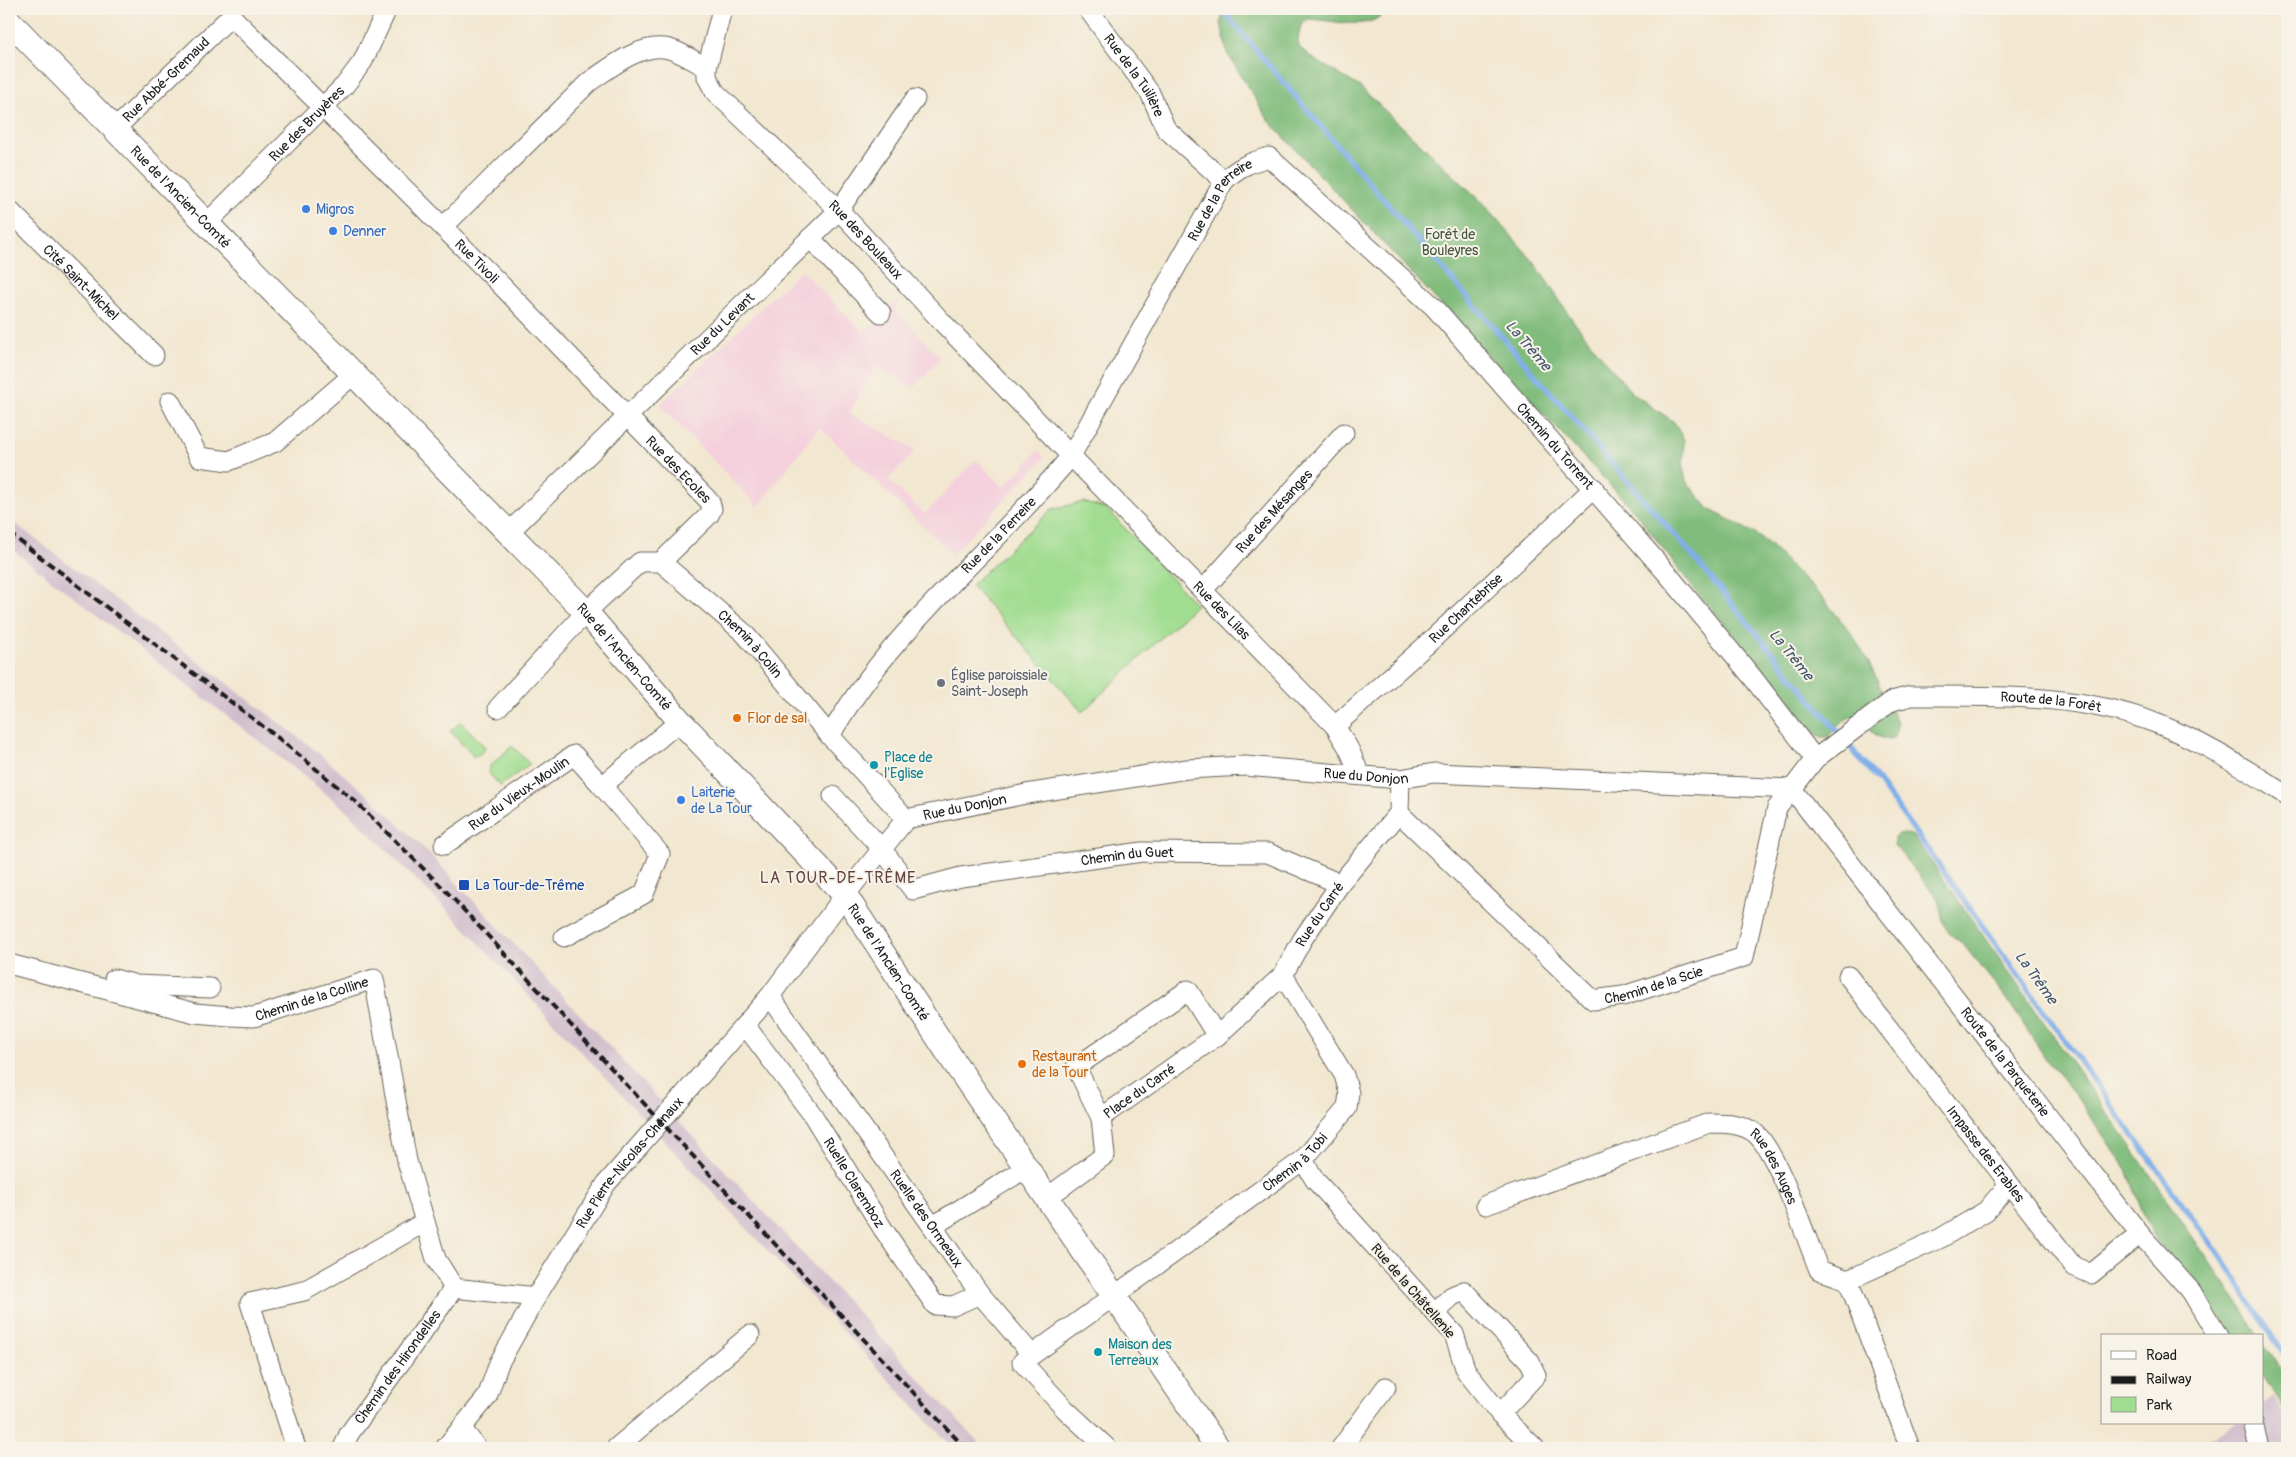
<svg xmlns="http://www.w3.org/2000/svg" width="2296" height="1457" font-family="Pangolin,sans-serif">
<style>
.built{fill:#f4cfdc}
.industrial{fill:#d0bdcc}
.green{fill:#a1dd91;stroke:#5e7c56}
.forest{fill:#80bc7b;stroke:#4e6c4c}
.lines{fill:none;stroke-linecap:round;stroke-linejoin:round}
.stream{stroke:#7faee9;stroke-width:5.5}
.minor-casing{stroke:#67635b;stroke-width:21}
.major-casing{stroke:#67635b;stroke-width:26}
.minor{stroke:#fff;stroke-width:19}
.major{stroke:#fff;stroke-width:24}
.rail{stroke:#1c1c1c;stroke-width:4;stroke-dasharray:8 4;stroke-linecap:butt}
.shop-dot{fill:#3f7fe0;stroke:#f7f3e8;stroke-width:2}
.worship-dot{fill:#6b7280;stroke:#f7f3e8;stroke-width:2}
.food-dot{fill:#e8710a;stroke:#f7f3e8;stroke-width:2}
.culture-dot{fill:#0f9aa8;stroke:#f7f3e8;stroke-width:2}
.transit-dot{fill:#1a4fb4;stroke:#f7f3e8;stroke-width:2}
.labels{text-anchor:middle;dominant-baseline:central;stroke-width:4;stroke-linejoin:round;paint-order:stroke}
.street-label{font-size:14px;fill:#1c1c1c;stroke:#f7f3e8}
.shop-label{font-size:14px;fill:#366cbe;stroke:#f7f3e8;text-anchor:start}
.park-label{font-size:14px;fill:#44563f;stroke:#f7f3e8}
.worship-label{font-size:14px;fill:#5b616d;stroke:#f7f3e8;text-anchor:start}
.food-label{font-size:14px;fill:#c56008;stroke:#f7f3e8;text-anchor:start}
.culture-label{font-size:14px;fill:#0d838f;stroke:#f7f3e8;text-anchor:start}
.transit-label{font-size:14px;fill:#164399;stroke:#f7f3e8;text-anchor:start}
.water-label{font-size:15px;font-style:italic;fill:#44566e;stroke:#f7f3e8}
.quarter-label{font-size:16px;letter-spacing:1px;fill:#634442;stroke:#f7f3e8}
</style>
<rect width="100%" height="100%" fill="#f7f3e8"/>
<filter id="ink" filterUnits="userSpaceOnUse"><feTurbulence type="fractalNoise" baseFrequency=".02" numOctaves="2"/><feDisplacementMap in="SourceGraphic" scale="10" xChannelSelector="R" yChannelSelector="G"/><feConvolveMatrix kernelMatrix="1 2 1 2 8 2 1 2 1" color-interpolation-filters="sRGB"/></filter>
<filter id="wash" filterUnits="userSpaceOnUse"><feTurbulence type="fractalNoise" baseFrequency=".0096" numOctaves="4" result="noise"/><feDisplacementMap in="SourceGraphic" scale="20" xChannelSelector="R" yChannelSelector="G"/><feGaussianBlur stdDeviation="1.12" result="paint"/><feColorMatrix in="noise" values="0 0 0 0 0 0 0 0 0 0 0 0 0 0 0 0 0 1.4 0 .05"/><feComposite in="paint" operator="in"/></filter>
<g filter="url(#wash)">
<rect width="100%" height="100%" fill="#f2e7d0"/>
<path class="built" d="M801,270l63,63 40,-39 -10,15 47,49 -28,30 -38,-21 -26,46 67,37 -28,30 37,34 51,-54 28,27 35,-37 5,9 -92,95 -133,-127 -61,80 -98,-102z"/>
<g class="industrial">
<path d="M9,519l301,227 62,53 55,52 557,597h-31l-493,-525 -113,-112 -48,-39 -290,-225z"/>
<path d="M2273,1397l14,20v31h-90l38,-25h27v-18z"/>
</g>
<g class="green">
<path d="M1083,502l24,7 89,96 -114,107 -111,-127 81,-76z"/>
<path d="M461,722l25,26 -11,10 -25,-27z"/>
<path d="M512,746l18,18 -30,22 -12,-14 2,-6z"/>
</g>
<g class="forest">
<path d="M1224,9h162c-13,25 -56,10 -78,10l-7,6 -3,14 1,8 13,11 48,29 123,116 51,59 40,60 57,70 43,30 10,18 -1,28 3,13 23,28 45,24 15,11 53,53 30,37 18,31 27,57 -1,14 -7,4c-34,-7 -22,-48 -61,-3h-6l-10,-5 -30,-43 -89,-101 -57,-75 -367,-392 -42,-68 -6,-31z"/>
<path d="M1905,833l8,3c116,166 234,330 346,500h-24l-78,-95 -14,-27 -15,-42 -52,-77 -28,-33 -41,-63 -45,-56 -13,-10 -5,-8 -6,-26 -44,-54v-7l4,-4z"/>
<path d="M2262,1341l25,38v34l-25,-37z"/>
</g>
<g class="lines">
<path class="stream" d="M1221,9l227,266 238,273 193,234 342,475 66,102"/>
</g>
</g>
<g filter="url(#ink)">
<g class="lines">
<g class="minor-casing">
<g id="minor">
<path id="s1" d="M722,9l-15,59v9l8,15 124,118 104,113 128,133 264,270 14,23 11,26"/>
<path id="s2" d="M1088,9l62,84 16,36 58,52"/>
<path id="s3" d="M115,129l116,-113 271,270 208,216 2,7 -3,6 -48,47"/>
<path id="s4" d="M9,210l145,145"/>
<path id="s5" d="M206,224l139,-139 18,-24 24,-52"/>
<path d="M443,227l146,-145c21,-14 48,-37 75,-34 15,2 30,13 43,20"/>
<path d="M810,238l71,75"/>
<path d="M170,401l29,56 30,4 46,-19 79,-68"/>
<path id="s6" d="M509,532l330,-322 76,-111"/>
<path id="s7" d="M1203,590l141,-157"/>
<path id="s8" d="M498,708l88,-96 54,-50h21l83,71 86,103"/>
<path id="s9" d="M1335,726l89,-79 170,-159"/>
<path id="s10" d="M833,796l48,52 32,42 48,-13 181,-25 126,1 72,31"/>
<path id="s11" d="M1399,813l194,187 30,-4 121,-39 33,-149 15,-19 348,445 51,57 27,45"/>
<path id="s12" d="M906,819l120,-25 161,-25 58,-3 155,13 34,-6 358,16 23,-30 77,-58 19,-5c82,0 169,-3 247,28 46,18 87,45 129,71"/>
<path id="s13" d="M444,845l130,-90 28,31 78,-65"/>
<path d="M564,937l80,-43 16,-40 -58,-68"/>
<path id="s14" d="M9,964l186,49 35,3 24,1 120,-38 33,182 29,98 18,29 82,9"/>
<path id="s15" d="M1848,976l225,290 18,8 49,-40"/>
<path d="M114,979l22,6 74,3"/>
<path id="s16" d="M770,996l210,298 52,61 271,-195 44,-52 2,-15 -5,-18 -61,-100"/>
<path id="s17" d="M745,1025l67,89 71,115 52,76 18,1 27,-12"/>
<path d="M1101,1118l-25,-51 112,-77 29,46"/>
<path d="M1303,1160l12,20 139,154 12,37 34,43 35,34"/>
<path id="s18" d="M1048,1197l57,-42 -4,-37 116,-82 66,-61 19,-35 38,-56 59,-71 1,-34"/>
<path id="s19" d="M1486,1205l223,-82c16,0 34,0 47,11 22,20 50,104 63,136l29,10 62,168"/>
<path d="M933,1226l95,-59"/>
<path d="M1848,1280l93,-42 45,-27 23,-27"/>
<path d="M1435,1312l17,-16 12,-5 66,71 6,13 -36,39"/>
<path d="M1032,1355l-10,7 43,47 42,39"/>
<path d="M2253,1423l6,25"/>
<path d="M462,1429l15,19"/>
<path d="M296,1448l-46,-145 54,-12 121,-69"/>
<path id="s20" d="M343,1448l6,-14 105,-146"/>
<path id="s21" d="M445,1448l42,-51 12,-34 37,-66 70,-113 164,-188 75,-101 61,-76 -76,-83c61,-108 163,-185 241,-280l153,-275c14,-14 27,-19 45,-24l166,151 235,269 83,101 62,81"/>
<path d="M616,1448l134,-113"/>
<path d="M1341,1448l45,-61"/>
</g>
</g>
<g class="major-casing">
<g id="major">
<path id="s22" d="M9,21l577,591 94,109 165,174 107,164 266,389"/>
</g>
</g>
<use href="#minor" class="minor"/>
<use href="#major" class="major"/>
<path class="rail" d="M9,533l268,204 79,65 91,90 518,556"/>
</g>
</g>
<g class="shop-dot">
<circle cx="306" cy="209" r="5"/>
<circle cx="333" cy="231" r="5"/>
<circle cx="681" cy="800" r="5"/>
</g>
<circle class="worship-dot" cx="941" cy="683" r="5"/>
<g class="food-dot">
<circle cx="737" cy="718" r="5"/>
<circle cx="1022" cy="1064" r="5"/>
</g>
<g class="culture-dot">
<circle cx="874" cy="765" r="5"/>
<circle cx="1098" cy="1352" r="5"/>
</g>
<rect class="transit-dot" x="458" y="879" width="12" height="12" rx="2.5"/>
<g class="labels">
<g class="street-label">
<text stroke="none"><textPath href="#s2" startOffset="81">Rue de la Tuilière</textPath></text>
<text stroke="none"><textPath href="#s3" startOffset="71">Rue Abbé-Gremaud</textPath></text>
<text stroke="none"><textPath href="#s5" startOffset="142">Rue des Bruyères</textPath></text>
<text stroke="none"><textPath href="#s22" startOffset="246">Rue de l'Ancien-Comté</textPath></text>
<text stroke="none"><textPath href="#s21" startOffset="1564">Rue de la Perreire</textPath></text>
<text stroke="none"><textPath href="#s1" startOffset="298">Rue des Bouleaux</textPath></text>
<text stroke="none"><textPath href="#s3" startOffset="509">Rue Tivoli</textPath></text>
<text stroke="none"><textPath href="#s4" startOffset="102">Cité Saint-Michel</textPath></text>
<text stroke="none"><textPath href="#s6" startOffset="298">Rue du Levant</textPath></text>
<text stroke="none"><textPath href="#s21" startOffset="2040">Chemin du Torrent</textPath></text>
<text stroke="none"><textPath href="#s3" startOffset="799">Rue des Ecoles</textPath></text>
<text stroke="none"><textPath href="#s7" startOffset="106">Rue des Mésanges</textPath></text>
<text stroke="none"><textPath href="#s21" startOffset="1159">Rue de la Perreire</textPath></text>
<text stroke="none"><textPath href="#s9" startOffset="176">Rue Chantebrise</textPath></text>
<text stroke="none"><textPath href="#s1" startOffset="812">Rue des Lilas</textPath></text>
<text stroke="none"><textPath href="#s8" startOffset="346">Chemin à Colin</textPath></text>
<text stroke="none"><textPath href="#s22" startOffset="885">Rue de l'Ancien-Comté</textPath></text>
<text stroke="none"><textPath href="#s12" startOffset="1186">Route de la Forêt</textPath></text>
<text stroke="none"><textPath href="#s12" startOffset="465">Rue du Donjon</textPath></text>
<text stroke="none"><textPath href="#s13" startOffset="91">Rue du Vieux-Moulin</textPath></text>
<text stroke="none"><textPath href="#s12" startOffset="60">Rue du Donjon</textPath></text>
<text stroke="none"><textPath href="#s10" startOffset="341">Chemin du Guet</textPath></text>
<text stroke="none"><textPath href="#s18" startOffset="411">Rue du Carré</textPath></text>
<text stroke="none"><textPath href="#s22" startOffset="1290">Rue de l'Ancien-Comté</textPath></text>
<text stroke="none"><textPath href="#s11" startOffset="332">Chemin de la Scie</textPath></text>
<text stroke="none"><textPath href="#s14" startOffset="312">Chemin de la Colline</textPath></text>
<text stroke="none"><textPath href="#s11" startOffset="950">Route de la Parqueterie</textPath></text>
<text stroke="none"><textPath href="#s18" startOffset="155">Place du Carré</textPath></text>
<text stroke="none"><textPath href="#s15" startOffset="225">Impasse des Erables</textPath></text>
<text stroke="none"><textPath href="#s16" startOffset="771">Chemin à Tobi</textPath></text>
<text stroke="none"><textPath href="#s21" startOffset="342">Rue Pierre-Nicolas-Chenaux</textPath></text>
<text stroke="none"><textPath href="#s19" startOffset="324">Rue des Auges</textPath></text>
<text stroke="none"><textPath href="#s17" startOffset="192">Ruelle Claremboz</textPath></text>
<text stroke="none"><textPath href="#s16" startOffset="272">Ruelle des Ormeaux</textPath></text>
<text transform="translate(1413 1291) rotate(49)">Rue de la Châtellenie</text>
<text stroke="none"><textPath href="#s20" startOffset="98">Chemin des Hirondelles</textPath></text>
</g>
<g class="shop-label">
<text x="316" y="209">Migros</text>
<text x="343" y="231">Denner</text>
<text x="691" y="792">Laiterie<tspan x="691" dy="16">de La Tour</tspan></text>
</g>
<g class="park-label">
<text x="1450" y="234">Forêt de<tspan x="1450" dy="16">Bouleyres</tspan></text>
</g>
<g class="worship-label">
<text x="951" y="675">Église paroissiale<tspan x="951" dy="16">Saint-Joseph</tspan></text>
</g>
<g class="food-label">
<text x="747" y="718">Flor de sal</text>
<text x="1032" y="1056">Restaurant<tspan x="1032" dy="16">de la Tour</tspan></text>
</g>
<g class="culture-label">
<text x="884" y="757">Place de<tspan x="884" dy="16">l'Eglise</tspan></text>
<text x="1108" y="1344">Maison des<tspan x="1108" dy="16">Terreaux</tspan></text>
</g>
<g class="transit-label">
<text x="475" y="885">La Tour-de-Trême</text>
</g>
<g class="water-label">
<text transform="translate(1528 346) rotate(49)">La Trême</text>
<text transform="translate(1791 655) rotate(51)">La Trême</text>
<text transform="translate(2036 978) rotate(54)">La Trême</text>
</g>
<g class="quarter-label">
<text x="838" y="878">LA TOUR-DE-TRÊME</text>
</g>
</g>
<rect width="2296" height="1457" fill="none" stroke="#f7f3e8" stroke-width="30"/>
<rect x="2101" y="1334" width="162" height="90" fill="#f7f3e8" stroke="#9f9d96"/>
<rect x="2111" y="1351" width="25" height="8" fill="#ffffff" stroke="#9f9d96"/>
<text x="2146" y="1360" font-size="15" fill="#1c1c1c">Road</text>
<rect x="2111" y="1376" width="25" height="8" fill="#1c1c1c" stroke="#9f9d96"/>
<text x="2146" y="1384" font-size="15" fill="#1c1c1c">Railway</text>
<rect x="2111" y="1397" width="25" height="15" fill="#a1dd91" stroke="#9f9d96"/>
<text x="2146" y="1410" font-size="15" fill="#1c1c1c">Park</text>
</svg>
